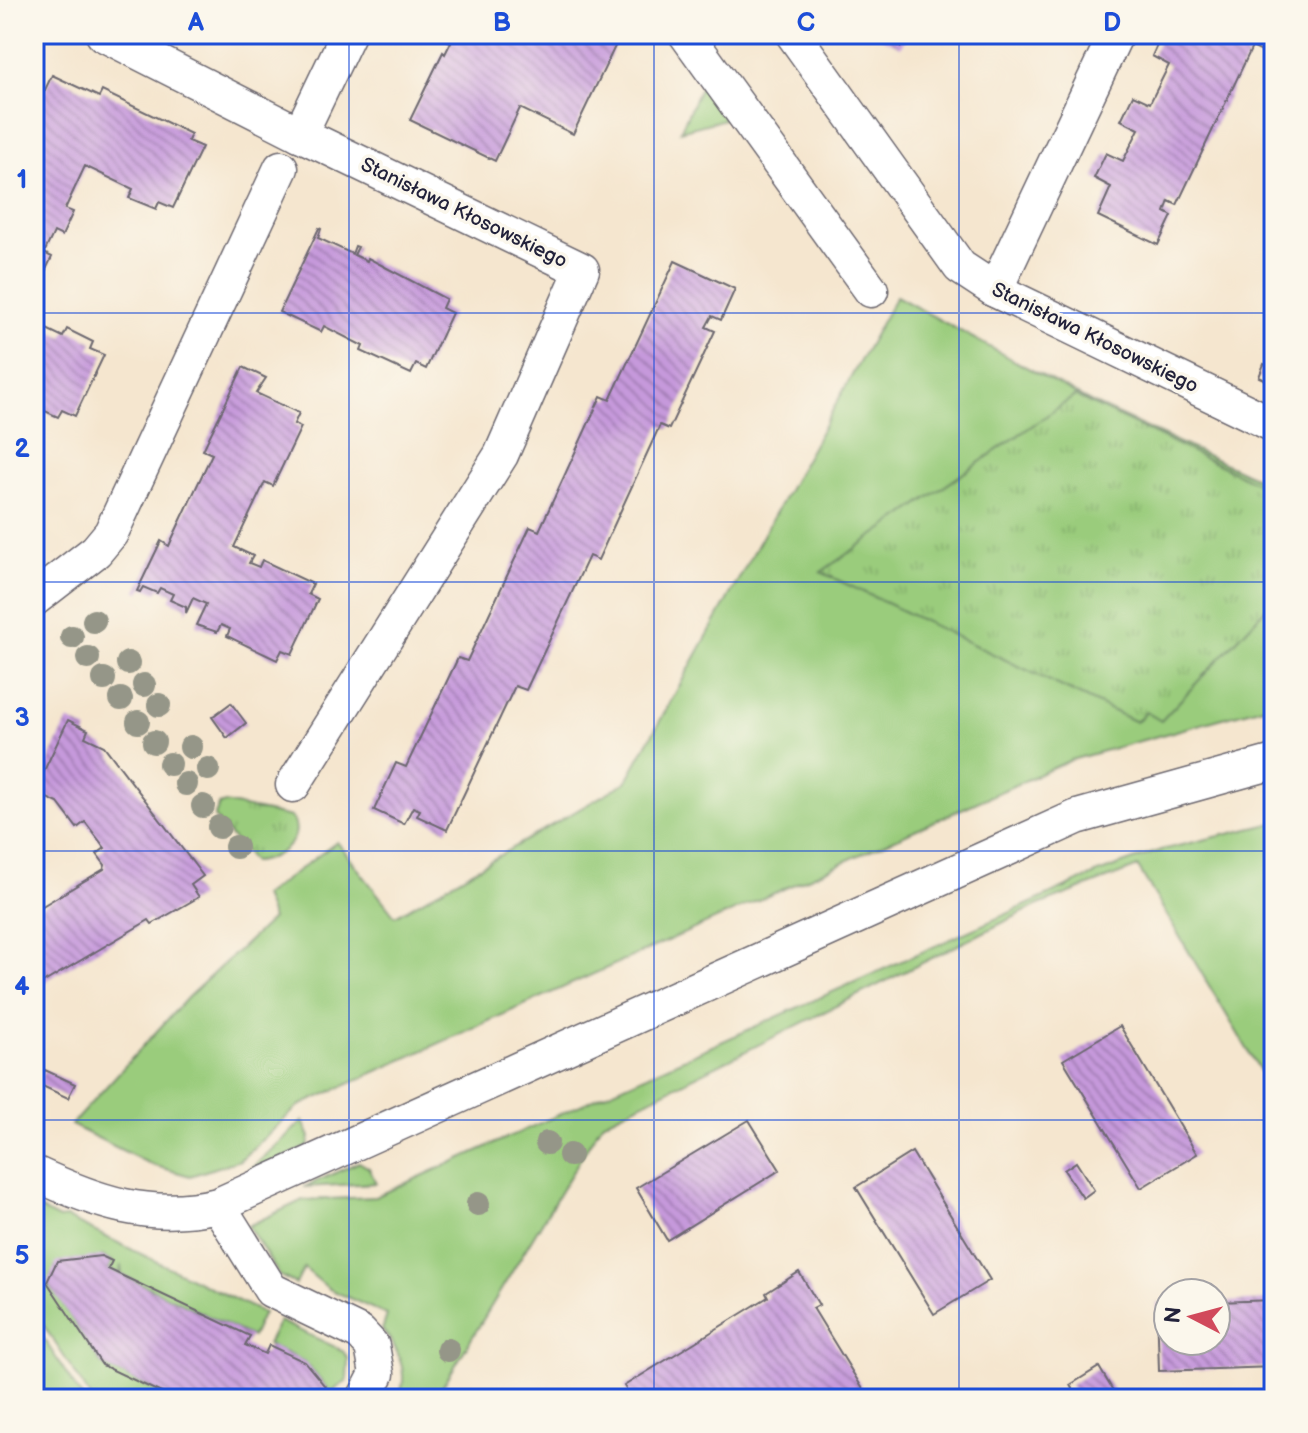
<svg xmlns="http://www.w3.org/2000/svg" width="1308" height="1433" font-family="'Balsamiq Sans',sans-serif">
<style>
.green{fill:#9acc7c;stroke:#5e775c;stroke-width:2}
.park{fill:url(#park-tufts);stroke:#5e775c;stroke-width:2}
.building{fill:url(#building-back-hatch)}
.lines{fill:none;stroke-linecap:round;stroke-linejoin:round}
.minor-casing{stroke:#6c676f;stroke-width:37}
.minor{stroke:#fff;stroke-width:34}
.tree{fill:#959688}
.grid{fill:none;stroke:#1d4ed8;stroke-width:2;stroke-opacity:0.55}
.labels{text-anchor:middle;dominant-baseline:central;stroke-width:7;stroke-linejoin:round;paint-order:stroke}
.street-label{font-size:20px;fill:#22223b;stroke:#fbf7ec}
.neatline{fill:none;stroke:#1d4ed8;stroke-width:3}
.grid-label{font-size:26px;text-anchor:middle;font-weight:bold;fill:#1d4ed8}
</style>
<defs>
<pattern id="park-tufts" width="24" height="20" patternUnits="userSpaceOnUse" patternTransform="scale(2)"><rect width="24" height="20" fill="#9acc7c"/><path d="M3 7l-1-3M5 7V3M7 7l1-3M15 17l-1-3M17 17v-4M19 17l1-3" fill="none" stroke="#84af6c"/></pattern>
<pattern id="building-back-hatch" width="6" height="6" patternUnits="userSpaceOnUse" patternTransform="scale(2)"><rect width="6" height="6" fill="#c699db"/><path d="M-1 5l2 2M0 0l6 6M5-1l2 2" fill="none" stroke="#a07cb3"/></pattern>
</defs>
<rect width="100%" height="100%" fill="#fbf7ec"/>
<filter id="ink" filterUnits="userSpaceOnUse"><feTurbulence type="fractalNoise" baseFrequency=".0125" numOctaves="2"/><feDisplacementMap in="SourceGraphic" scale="16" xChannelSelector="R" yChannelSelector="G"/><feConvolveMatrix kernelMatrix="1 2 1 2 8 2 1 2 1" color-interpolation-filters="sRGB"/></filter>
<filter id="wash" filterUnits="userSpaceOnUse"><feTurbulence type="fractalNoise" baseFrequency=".006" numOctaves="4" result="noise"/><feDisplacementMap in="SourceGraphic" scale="32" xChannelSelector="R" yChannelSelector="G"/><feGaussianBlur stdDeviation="1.8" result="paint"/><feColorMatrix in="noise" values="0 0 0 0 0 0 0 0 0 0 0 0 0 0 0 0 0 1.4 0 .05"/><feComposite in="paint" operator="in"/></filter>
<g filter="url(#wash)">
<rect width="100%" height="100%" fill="#f5e6cf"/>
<g class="green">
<path d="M701,86l24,33 -45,12z"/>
<path d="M896,296l196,107 182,83v218l-203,56 -772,346 -59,54 -50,16 -38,-11 -81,-40 117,-128 84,-78 -9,-23 74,-54 58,74 231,-134z"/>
<path d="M1274,823v271l-136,-227 -102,39 -434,217 -167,276h-37c12,-24 1,-51 -16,-69l5,-15 -58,-26 -25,-21 -8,16 -16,-8 -32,-50 55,-26 72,-3 723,-324 63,-23z"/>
<path d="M303,1121l7,16 -2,10 -64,28z"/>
<path d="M359,1162l10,6 7,15 -72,4z"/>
<path d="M34,1206l25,13 8,-1 196,95 -11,24 -130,-62 -1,-10 -1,10 -12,-6 4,-8 -10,-5 -54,26 54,83 72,34h-82l-58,-88z"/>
<path d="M279,1321l63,29 6,8 -1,22 -16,13 -26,-31 -38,-18z"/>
<path d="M34,1324l49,75h-49z"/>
</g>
<g class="park">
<path d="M1075,396l199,95v109l-113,121 -15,-9 -10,10 -315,-150z"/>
<path d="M225,803l66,14c17,23 -16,44 -38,45l-39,-45 5,-12z"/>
</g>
<g id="blocks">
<g class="building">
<path d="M444,34h172l4,2 -47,98 -53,-26 -25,53 -85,-41 33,-68 2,2 6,-12 -9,-4z"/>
<path d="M873,34h34l-6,13z"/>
<path d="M1162,34l19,5 3,-5h90v24l-22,-11 -75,158 -8,-4 -4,11 7,4 -14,29 -60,-29 13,-29 -17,-9 12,-25 17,8 16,-32 -18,-9 12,-25 17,8 19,-38 -17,-9z"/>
<path d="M52,75l47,22 3,-6 89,43 -3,7 14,6 -29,61 -14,-6 -3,7 -27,-11 4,-9 -48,-23 -20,43 8,3 -11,24 -8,-4 -10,21 8,4 -11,23 -7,-4v-142l3,-6 -3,-15z"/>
<path d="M319,228l2,1 -3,9 34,16 3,-8 3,1 -4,8 13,6 1,-3 78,41 -4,9 10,5 -26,56 -10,-5 -5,10 -50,-23 2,-5 -39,-20 -3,6 -42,-20z"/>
<path d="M675,261l60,28 -14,31 -9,-4 -6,11 9,4 -46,98 -9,-4 -62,135 -9,-4 -63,134 -11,-4 -68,144 -30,-14 3,-6 -7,-3 -9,17 -30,-14 22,-47 10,4 52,-109 9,3 63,-134 9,4 62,-135 9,4z"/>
<path d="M34,323l29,14 4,-8 26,13 -3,7 14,6 -29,61 -13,-6 -4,7 -24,-11z"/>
<path d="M1264,364l10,5v15l-15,-7z"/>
<path d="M243,367l23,11 -10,15 43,20 -5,11 7,3 -28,59 -8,-4 -31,65 19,9 -4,7 10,4 3,-7 51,24 -5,10 10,5 -26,55 -10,-4 -5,10 -50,-24 3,-7 -9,-4 -4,7 -21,-7 10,-21 -13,-6 -7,15v-6l-16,-7 3,-6 -13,-6 -3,5 -14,-6 -3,5 -3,-1 24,-50 8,5 3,-7 40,-85 -9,-4z"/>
<path d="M231,703l15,20 -19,15 -15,-21z"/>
<path d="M68,720l20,10 -3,7 19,9 99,130 -12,9 8,12 -47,27 -3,-4 -115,68v-65l5,-3 -5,-9 70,-42 1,-4 -8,-11 8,-6 -20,-26 -8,6 -19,-25 -24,-11z"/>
<path d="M1120,1026l77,128 -56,34 -78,-128z"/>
<path d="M45,1070l30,14 -7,14 -30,-14z"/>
<path d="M749,1120l31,50 -113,70 -31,-52z"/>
<path d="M912,1152l78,128 -56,34 -78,-127z"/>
<path d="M1076,1162l18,28 -11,8 -19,-28z"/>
<path d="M101,1256l11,5 -4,8 142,67 -5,9 20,9 4,-9 36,17 24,29 -7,5 2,3h-150l-72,-34 -55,-83 10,-21z"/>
<path d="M799,1272l20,33 -6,3 56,91h-237l-8,-13 144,-89 -2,-4z"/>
<path d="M1274,1300v67l-115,4 -2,-68h11v38h48v-39z"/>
<path d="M1099,1367l13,22 9,10h-43l-8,-14z"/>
</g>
</g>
</g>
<g filter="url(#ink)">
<use href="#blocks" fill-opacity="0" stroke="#6c676f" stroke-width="2"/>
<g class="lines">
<g class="minor-casing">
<g id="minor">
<path d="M103,34l197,100"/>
<path d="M686,34l185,256"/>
<path d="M793,34l167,233 35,23 279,135"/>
<path d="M995,290l121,-256"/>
<path d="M34,599l62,-48 15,-18 170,-365"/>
<path d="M293,785l208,-330 81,-185 -282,-136 48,-100"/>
<path d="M34,1173c62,29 115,48 184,32l859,-388 197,-55"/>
<path d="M218,1205l53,85 89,43 12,13 5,28 -13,25"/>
</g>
</g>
<use href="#minor" class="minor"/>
</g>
<g class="tree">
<circle cx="94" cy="621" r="12"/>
<circle cx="72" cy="637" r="12"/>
<circle cx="88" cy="658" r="12"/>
<circle cx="128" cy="663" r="12"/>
<circle cx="104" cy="679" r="12"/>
<circle cx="144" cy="685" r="12"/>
<circle cx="121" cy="699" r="12"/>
<circle cx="159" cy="705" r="12"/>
<circle cx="138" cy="722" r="12"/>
<circle cx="154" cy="742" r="12"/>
<circle cx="191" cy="747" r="12"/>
<circle cx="170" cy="764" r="12"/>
<circle cx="208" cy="769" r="12"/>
<circle cx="186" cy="784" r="12"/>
<circle cx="203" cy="806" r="12"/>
<circle cx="219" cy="827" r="12"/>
<circle cx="236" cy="847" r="12"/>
<circle cx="547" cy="1143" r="12"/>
<circle cx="570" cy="1155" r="12"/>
<circle cx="478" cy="1204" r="12"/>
<circle cx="448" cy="1350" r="12"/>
</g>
</g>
<path class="grid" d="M349,34v1365M654,34v1365M959,34v1365M34,313h1240M34,582h1240M34,851h1240M34,1120h1240"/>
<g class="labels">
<g class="street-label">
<text transform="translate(464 213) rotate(26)">Stanisława Kłosowskiego</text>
<text transform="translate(1095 338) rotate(26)">Stanisława Kłosowskiego</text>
</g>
</g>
<rect width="1308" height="1433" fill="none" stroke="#fbf7ec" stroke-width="88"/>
<g transform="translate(1192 1317) rotate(276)"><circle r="38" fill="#fbf7ec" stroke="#a4a2a5" stroke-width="2"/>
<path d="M0-6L14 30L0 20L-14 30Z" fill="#d1495b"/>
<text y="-12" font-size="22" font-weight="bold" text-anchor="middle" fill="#22223b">N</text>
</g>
<rect x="44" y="44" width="1220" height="1345" class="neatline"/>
<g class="grid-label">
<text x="196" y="31">A</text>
<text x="502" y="31">B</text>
<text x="806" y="31">C</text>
<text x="1112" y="31">D</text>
<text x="22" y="188">1</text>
<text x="22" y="457">2</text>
<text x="22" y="726">3</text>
<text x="22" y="995">4</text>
<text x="22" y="1264">5</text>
</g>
</svg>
